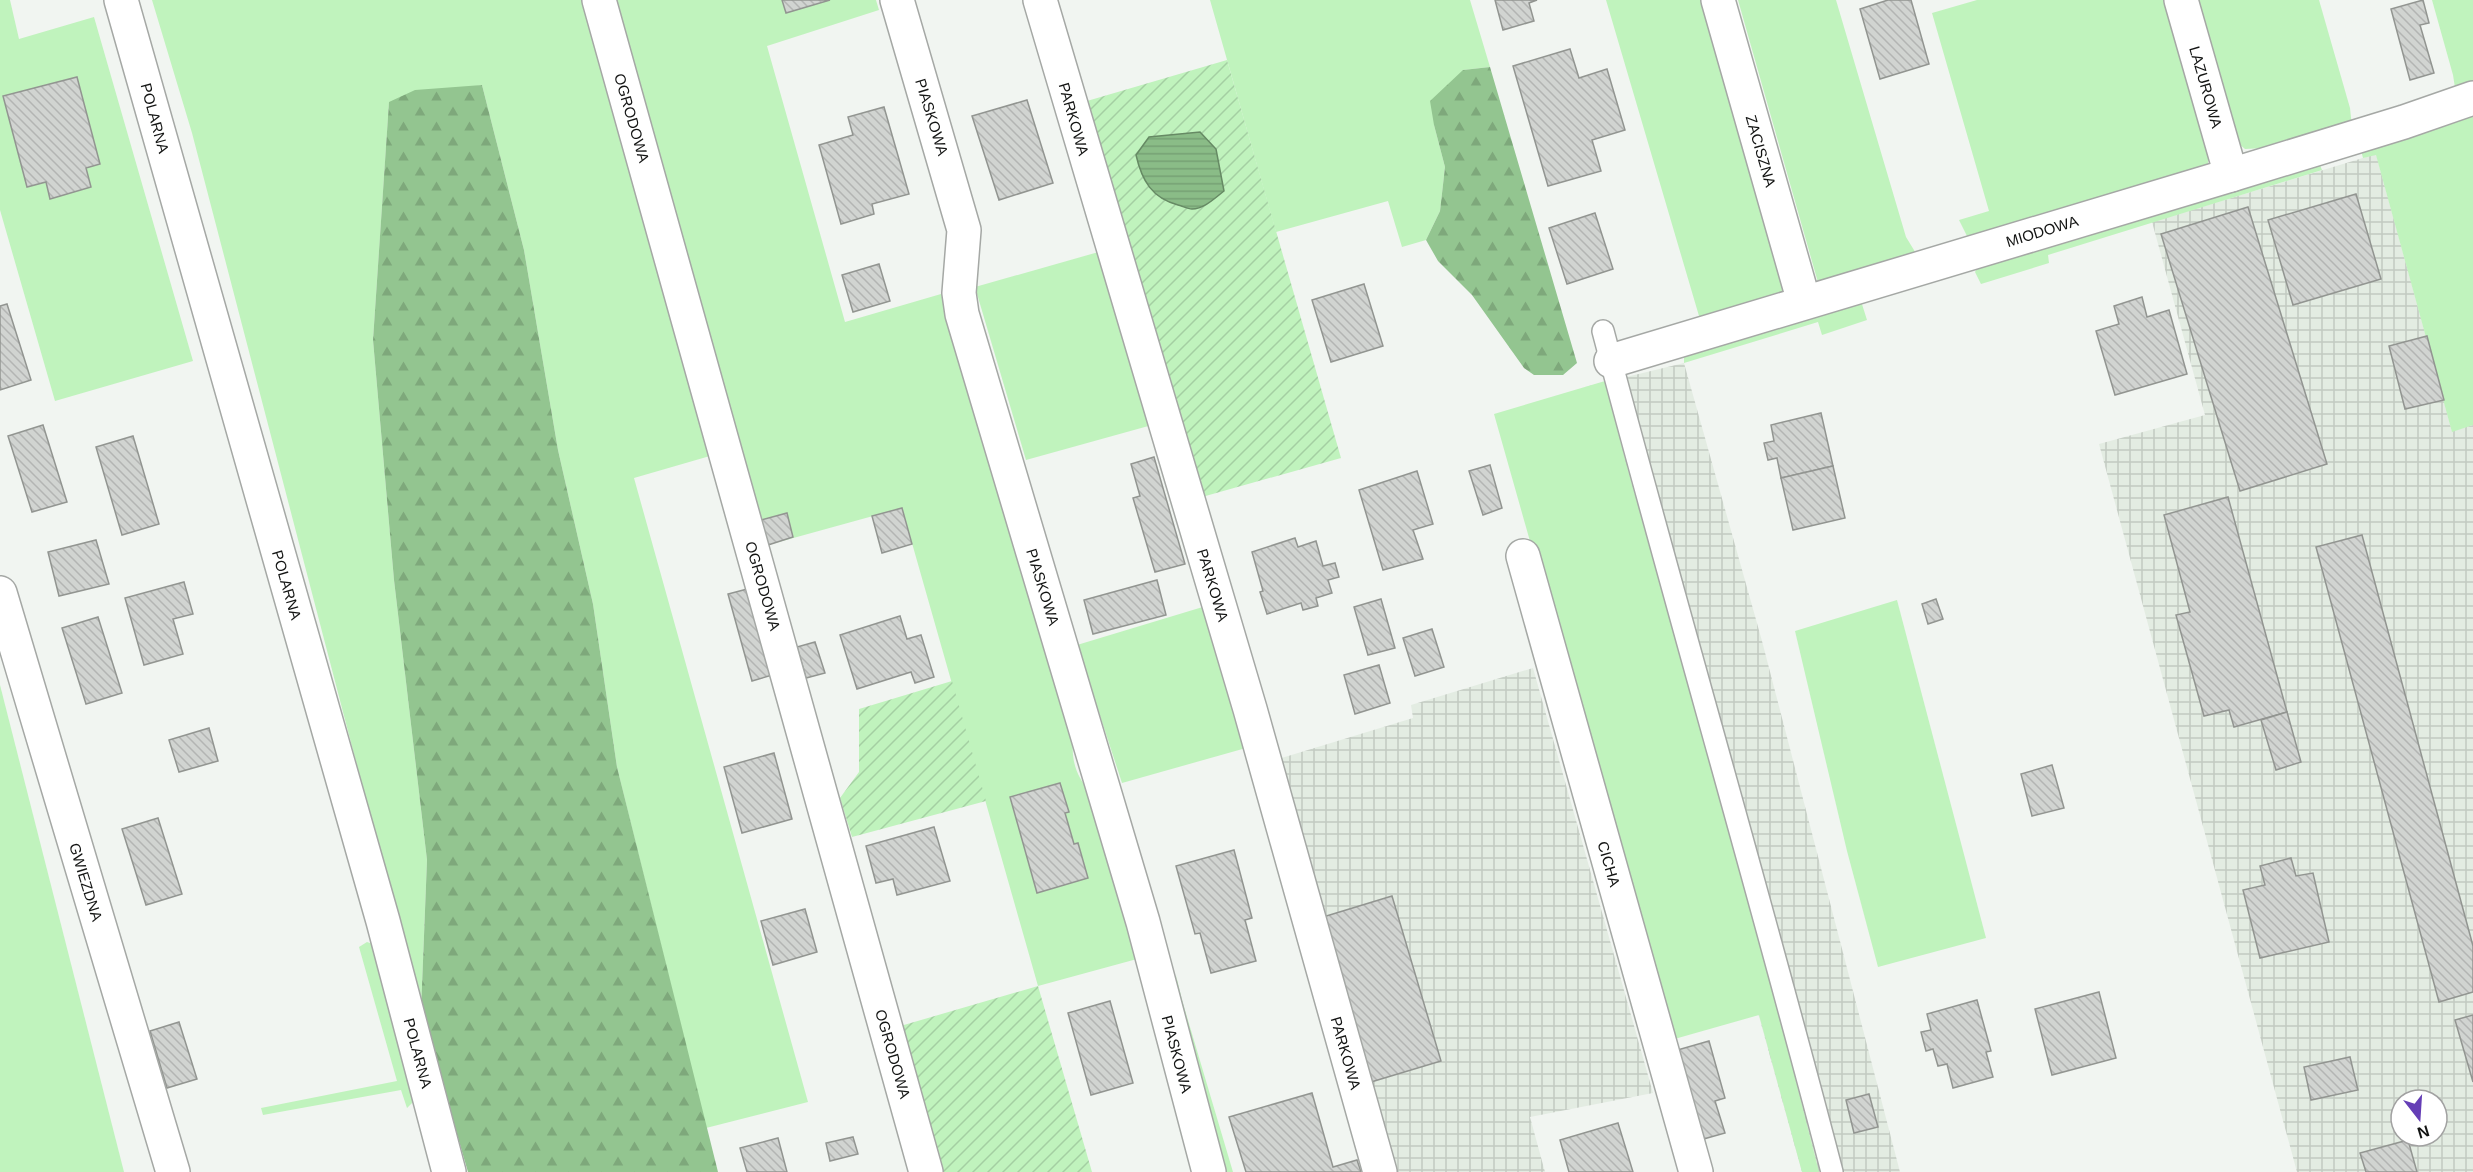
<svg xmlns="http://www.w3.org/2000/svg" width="2473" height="1172" font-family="Arial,sans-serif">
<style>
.industrial{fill:url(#industrial-grid);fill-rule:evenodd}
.grass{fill:#c0f3bd}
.forest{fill:url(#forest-firs)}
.garden{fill:url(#garden-furrows)}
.water{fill:url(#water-rules);stroke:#668a64;stroke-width:1.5}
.building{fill:url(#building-back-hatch);stroke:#929591;stroke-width:1.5}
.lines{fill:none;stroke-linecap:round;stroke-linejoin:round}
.lane-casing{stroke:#a5a8a5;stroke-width:24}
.street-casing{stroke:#a5a8a5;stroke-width:36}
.lane{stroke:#fff;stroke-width:21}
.street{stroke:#fff;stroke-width:33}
.labels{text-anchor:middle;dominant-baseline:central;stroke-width:5;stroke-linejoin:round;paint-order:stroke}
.street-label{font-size:15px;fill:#131413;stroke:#fff}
</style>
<defs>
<pattern id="industrial-grid" width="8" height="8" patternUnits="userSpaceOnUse" patternTransform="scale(1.5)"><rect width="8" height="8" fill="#e3ece2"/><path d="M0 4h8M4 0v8" fill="none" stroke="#c2cac1"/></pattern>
<pattern id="forest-firs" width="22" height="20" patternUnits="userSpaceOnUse" patternTransform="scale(1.5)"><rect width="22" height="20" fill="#93c590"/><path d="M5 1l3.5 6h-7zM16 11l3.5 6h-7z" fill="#7ea87b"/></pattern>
<pattern id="garden-furrows" width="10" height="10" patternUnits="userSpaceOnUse" patternTransform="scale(1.5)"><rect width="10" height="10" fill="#c0f3bd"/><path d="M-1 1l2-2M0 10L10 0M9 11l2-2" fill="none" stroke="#a4cfa2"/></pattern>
<pattern id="water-rules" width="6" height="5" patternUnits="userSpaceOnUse" patternTransform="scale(1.5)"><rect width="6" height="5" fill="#8abc87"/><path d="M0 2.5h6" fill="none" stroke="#76a174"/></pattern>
<pattern id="building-back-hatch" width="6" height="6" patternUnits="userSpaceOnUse" patternTransform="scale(1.5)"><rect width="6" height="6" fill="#d1d4d1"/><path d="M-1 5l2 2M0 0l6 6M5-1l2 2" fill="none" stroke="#b3b5b3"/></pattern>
</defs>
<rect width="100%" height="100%" fill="#f1f5f1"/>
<g class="industrial">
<path d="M2376,154l76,277 21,-6v747h-176l-198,-728 106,-29 -53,-193zM2401,1100h36v36h-36z"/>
<path d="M1684,363l78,278 138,531h-98l-217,-785z"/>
<path d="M1533,668l120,425 -123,24 15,55h-153l-117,-412 138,-42 -2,-13z"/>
</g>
<g class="grass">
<path d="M0,0h10l9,39 75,-22 99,344 -138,40 -55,-191z"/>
<path d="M152,0h724l3,10 -112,36 78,276 96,-28 133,440c-4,22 1,43 17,58l46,167 -99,27 -136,-478 -134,37 -27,-98 -107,31 174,624 -102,26 -89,-361 -24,-163 -35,-154 -34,-200 -42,-165 -93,18 -16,237 21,240 33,280 -6,151 -229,-878z"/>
<path d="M1210,0h260l20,67 -27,3 -29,55 11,42 -5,44 -14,29 -24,7 -14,-46 -112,31z"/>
<path d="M1606,0h96l82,292 -1,6 -93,23 9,-5z"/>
<path d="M1738,0h98l70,237 11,18 -98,31z"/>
<path d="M1977,0h187l44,153v12l-10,7 -229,68 -10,-20 30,-9 -57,-198z"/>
<path d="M2193,0h126l31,108 2,19 -87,21 -20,1 -13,-11z"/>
<path d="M2432,0h41v88l-17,6 -3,-19z"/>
<path d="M2473,108v317l-21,7 -76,-277 -13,3 -3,-12z"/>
<path d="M2317,158l5,12 -274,85 1,8 -68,21 -6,-12 3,-6z"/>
<path d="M1102,251l50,174 -126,35 -51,-173z"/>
<path d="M1861,301l6,19 -45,15 -4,-13 -134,41v-6z"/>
<path d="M1605,381l20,78 153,551 41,162h-17l-43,-157 -88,25 -177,-626z"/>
<path d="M1897,600l89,338 -108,29 -31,-116 -52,-220z"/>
<path d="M1206,606l40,142 -124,35 -45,-138z"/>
<path d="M0,685l124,487h-124z"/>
<path d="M367,942l6,2 43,155 -9,9 -6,-18 -138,25 -2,-7 136,-27 -38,-134z"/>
<path d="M1176,975l6,25 51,172h-9l-45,-168z"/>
</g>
<g class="forest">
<path d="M1490,67l87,296 -14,12h-29l-10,-7 -52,-73 -34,-34 -12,-21 14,-29 5,-44 -11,-42 -4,-24 33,-31z"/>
<path d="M482,85l42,165 34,200 35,154 24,163 101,405h-250l-47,-161 6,-151 -33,-280 -21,-240 16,-238 26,-12z"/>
</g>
<g class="garden">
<path d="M1227,60l114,398 -139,39 -115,-396z"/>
<path d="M952,681l34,120 -134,36 -12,-39 19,-26v-63z"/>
<path d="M1038,986l54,186h-153l-42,-145z"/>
</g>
<path class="water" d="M1200,132l16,17 8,42c-9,7 -20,18 -32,18 -4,0 -10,-3 -14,-4 -26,-7 -36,-24 -42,-50l13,-18z"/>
<g class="building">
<path d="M782,0h48l-44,13z"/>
<path d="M1495,0h42l-8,3 5,18 -31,9z"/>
<path d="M1888,0h23l18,64 -49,15 -20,-70z"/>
<path d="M2423,0l6,23 -9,2 14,48 -24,7 -19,-71z"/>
<path d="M1570,49l9,29 28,-9 18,61 -33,10 9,31 -53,15 -35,-120z"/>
<path d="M77,77l23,87 -14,4 5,19 -41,12 -4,-17 -19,5 -24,-91z"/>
<path d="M1027,100l26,83 -54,17 -27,-84z"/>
<path d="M884,107l25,87 -37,10 2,10 -33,10 -22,-79 34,-10 -5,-18z"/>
<path d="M2356,194l25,85 -88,26 -25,-85z"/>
<path d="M2248,207l79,257 -87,27 -79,-257z"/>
<path d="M1595,213l18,56 -46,15 -18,-56z"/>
<path d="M879,264l11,37 -37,11 -11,-37z"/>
<path d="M1364,284l19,62 -52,16 -19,-62z"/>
<path d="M2142,297l5,20 22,-7 18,64 -72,21 -19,-64 23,-7 -5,-18z"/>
<path d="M7,304l24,76 -31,10v-84z"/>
<path d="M2427,336l17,64 -39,9 -16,-63z"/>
<path d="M1821,413l12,53 -52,12 -4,-20 -9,2 -4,-17 10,-2 -3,-16z"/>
<path d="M43,425l24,77 -35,10 -24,-76z"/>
<path d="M133,436l26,88 -37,11 -26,-88z"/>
<path d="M1154,457l31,107 -30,8 -22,-74 7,-2 -9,-32z"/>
<path d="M1490,465l12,43 -19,7 -14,-44z"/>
<path d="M1833,466l12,52 -52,12 -12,-52z"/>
<path d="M1417,471l16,53 -20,6 10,29 -40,11 -24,-80z"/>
<path d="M2228,497l59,215 -53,15 -5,-17 -25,6 -28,-101 14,-3 -26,-97z"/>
<path d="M902,508l10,36 -30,9 -10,-37z"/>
<path d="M787,513l6,24 -25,8 -7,-25z"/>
<path d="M2362,535l111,411v46l-34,10 -123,-455z"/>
<path d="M1295,538l3,9 18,-6 7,25 12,-3 4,14 -11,3 4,13 -16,5 2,8 -15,4 -2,-7 -34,11 -7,-22 3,-1 -11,-39z"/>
<path d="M96,540l13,44 -50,12 -11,-44z"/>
<path d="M1157,580l9,35 -73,19 -9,-34z"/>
<path d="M184,582l9,32 -20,5 10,35 -39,11 -19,-67z"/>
<path d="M755,587l24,86 -27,8 -24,-87z"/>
<path d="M1381,599l14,49 -27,7 -14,-48z"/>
<path d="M1936,599l7,20 -15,5 -6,-20z"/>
<path d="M900,616l7,23 14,-4 13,42 -19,6 -4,-11 -54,17 -17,-54z"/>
<path d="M98,617l24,76 -36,11 -24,-76z"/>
<path d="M1432,629l12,38 -29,9 -12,-38z"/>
<path d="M815,642l10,31 -19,5 -9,-31z"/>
<path d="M1379,665l11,38 -35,11 -11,-39z"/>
<path d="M2287,712l14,50 -25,8 -15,-50z"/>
<path d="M209,728l9,33 -39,11 -10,-32z"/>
<path d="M774,753l18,66 -50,14 -18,-66z"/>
<path d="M2052,765l12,43 -32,8 -11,-42z"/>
<path d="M1060,783l9,29 -4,1 9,31 4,-1 10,35 -51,15 -27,-96z"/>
<path d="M158,818l24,76 -36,11 -24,-76z"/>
<path d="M934,827l16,54 -53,14 -4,-16 -17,4 -10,-37z"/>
<path d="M1234,850l18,68 -7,2 11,41 -45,12 -11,-40 -5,1 -19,-68z"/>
<path d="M2291,858l5,18 17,-3 16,69 -69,16 -17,-68 22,-5 -5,-19z"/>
<path d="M1392,896l49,165 -70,21 -48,-165z"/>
<path d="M805,909l12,43 -44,13 -12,-44z"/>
<path d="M2099,992l17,66 -64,17 -17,-66z"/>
<path d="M1977,1000l14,51 -5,1 7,25 -40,11 -6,-24 -9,2 -5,-17 -7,2 -5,-19 10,-2 -4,-16z"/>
<path d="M1110,1001l23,82 -42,12 -23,-82z"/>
<path d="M2473,1015v67l-18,-62z"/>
<path d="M179,1022l18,57 -30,9 -17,-57z"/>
<path d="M1709,1041l16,57 -10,3 10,32 -25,7 -26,-89z"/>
<path d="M2350,1057l8,33 -47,10 -7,-33z"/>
<path d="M1312,1093l21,74 24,-7 4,12h-115l-17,-55z"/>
<path d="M1869,1094l9,33 -24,6 -8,-33z"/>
<path d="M1618,1123l15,49h-64l-9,-32z"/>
<path d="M853,1137l5,17 -28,7 -4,-18z"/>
<path d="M778,1138l9,34h-40l-7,-24z"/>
<path d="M2408,1140l9,32h-51l-6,-19z"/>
</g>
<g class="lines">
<g class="lane-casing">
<path id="lane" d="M1603,331c74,281 156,559 229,841"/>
</g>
<g class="street-casing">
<g id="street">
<path d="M121,0l262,921 66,251"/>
<path d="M599,0l327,1172"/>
<path d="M897,0l67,230 -5,63 3,21 181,608 66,250"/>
<path d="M1040,0l210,709 130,463"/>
<path d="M1718,0l86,302"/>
<path d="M2181,0l50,175"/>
<path d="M1611,361l620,-186 173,-53 69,-24"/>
<path d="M1523,556l173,616"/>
<path d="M0,593l173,579"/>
</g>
</g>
<use href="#lane" class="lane"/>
<use href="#street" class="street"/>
</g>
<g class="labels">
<g class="street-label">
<text transform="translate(2206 87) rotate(74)">LAZUROWA</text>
<text transform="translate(932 117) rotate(73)">PIASKOWA</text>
<text transform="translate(155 118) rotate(75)">POLARNA</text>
<text transform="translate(632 118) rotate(74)">OGRODOWA</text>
<text transform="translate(1074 119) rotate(74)">PARKOWA</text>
<text transform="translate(1761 151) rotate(74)">ZACISZNA</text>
<text transform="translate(2042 231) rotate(-17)">MIODOWA</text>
<text transform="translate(287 585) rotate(74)">POLARNA</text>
<text transform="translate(1213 585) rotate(73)">PARKOWA</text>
<text transform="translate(763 586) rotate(74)">OGRODOWA</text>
<text transform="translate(1043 587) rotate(73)">PIASKOWA</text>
<text transform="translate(1609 864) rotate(74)">CICHA</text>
<text transform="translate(86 882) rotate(73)">GWIEZDNA</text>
<text transform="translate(418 1053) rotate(75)">POLARNA</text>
<text transform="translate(1346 1053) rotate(74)">PARKOWA</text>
<text transform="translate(893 1054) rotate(74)">OGRODOWA</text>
<text transform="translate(1177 1054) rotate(75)">PIASKOWA</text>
</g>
</g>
<g transform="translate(2419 1118) rotate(163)"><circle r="28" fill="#ffffff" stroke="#a1a1a1" stroke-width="1.5"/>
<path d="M0-4.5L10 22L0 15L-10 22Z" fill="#653eb6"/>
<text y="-9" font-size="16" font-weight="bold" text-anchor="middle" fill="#131413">N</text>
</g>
</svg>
